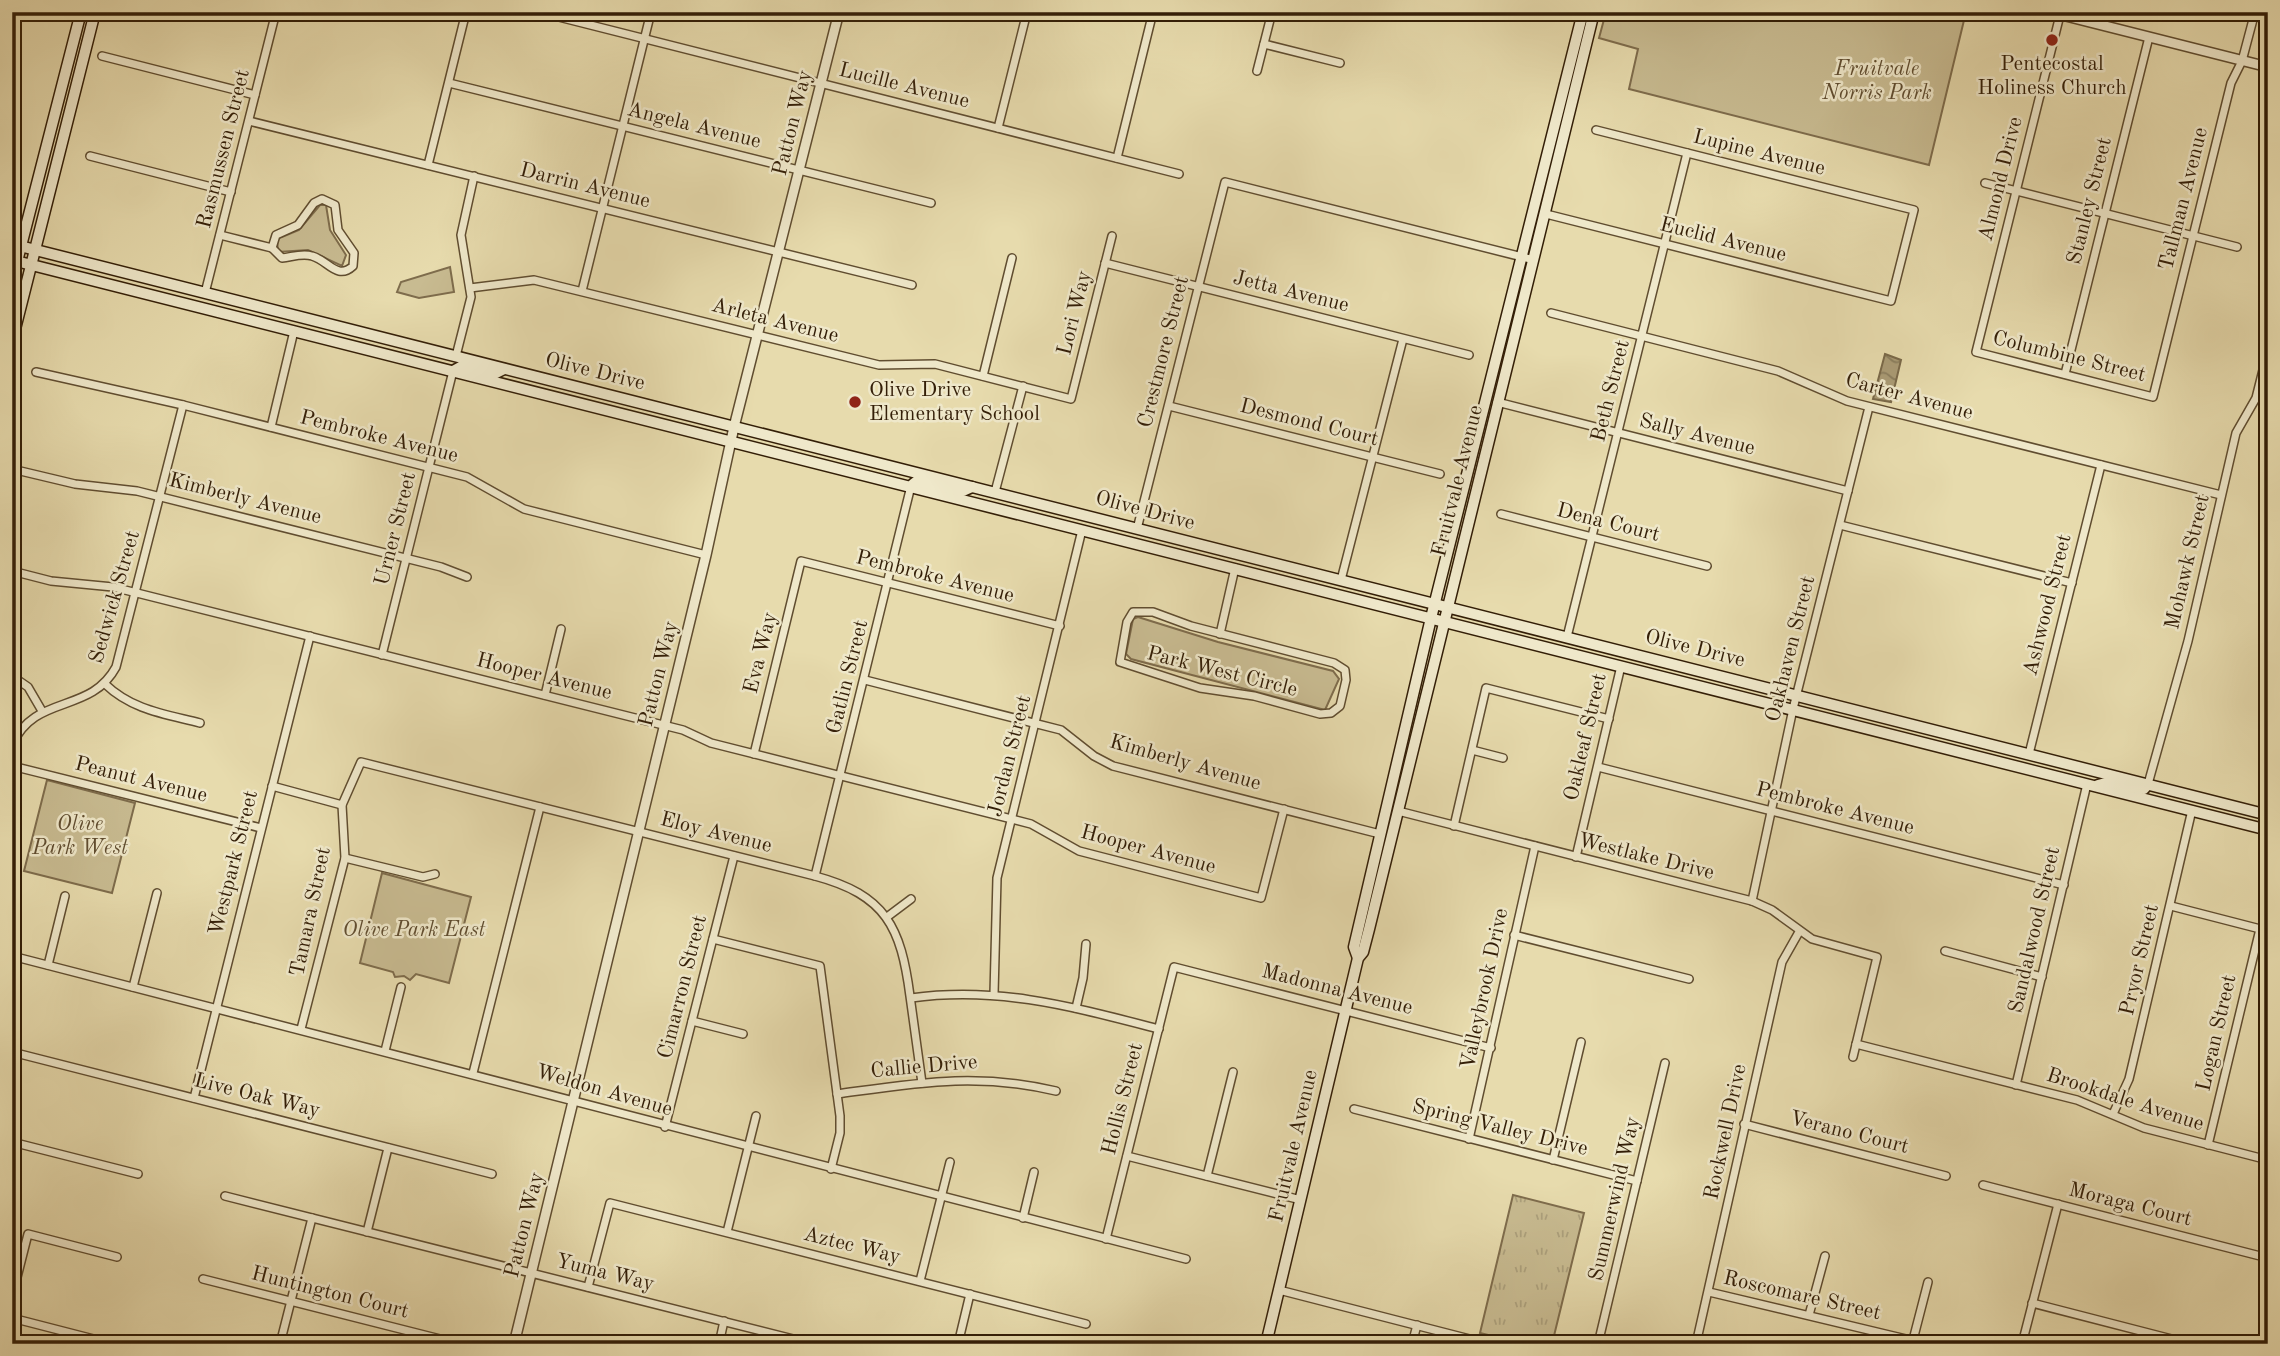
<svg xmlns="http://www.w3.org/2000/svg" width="2280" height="1356" font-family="'Old Standard TT',serif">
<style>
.grass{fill:url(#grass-tufts);stroke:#7e6c4c;stroke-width:2}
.park{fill:#c8bb91;stroke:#7e6c4c;stroke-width:2}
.water{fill:url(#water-waves);stroke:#7a6949;stroke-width:2}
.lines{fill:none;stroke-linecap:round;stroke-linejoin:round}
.minor-casing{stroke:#604d30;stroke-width:10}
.tertiary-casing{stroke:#604d30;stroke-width:12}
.secondary-casing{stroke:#331e07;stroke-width:13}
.minor{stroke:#efe8ca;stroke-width:7}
.tertiary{stroke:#efe8ca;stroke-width:9}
.secondary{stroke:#efe8ca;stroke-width:10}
.poi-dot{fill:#8f2418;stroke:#efe8ca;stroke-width:2.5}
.labels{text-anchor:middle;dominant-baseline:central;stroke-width:5;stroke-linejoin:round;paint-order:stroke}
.poi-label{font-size:21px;fill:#331e07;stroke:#efe8ca}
.park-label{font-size:21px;font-style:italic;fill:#604d30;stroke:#efe8ca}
.street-label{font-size:21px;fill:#331e07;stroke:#efe8ca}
</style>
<defs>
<pattern id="grass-tufts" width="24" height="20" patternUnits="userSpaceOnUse" patternTransform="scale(1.75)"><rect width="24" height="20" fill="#c8bb91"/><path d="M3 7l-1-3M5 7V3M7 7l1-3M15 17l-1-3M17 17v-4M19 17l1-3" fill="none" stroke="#aca07c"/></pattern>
<pattern id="water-waves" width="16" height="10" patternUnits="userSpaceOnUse" patternTransform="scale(1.75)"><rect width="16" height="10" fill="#aa9b75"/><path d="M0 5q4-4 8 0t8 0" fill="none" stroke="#8b7e5e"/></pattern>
</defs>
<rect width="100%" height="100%" fill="#e7dbad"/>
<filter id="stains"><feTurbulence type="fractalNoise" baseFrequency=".00286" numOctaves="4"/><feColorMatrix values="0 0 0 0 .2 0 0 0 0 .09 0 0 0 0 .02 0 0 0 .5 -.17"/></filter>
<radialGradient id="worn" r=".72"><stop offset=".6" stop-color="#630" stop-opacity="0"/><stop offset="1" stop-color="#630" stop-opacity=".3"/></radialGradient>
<path class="grass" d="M1513,1195l71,18 -32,131h-27l-45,-11z"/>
<g class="park">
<path d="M1606,12h360l-37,153 -300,-76 9,-40 -39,-11z"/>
<path d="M320,205h6l4,25 16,25 -4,11 -34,-16 -30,2 -1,-13 22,-9z"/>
<path d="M450,267l4,25 -35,6 -22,-6 4,-10z"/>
<path d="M1138,617l80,25 115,29 6,8 -14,31 -194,-51 -5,-5 7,-35z"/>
<path d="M47,780l88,23 -23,90 -88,-22z"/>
<path d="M382,873l89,24 -22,86 -33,-9 -6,6 -6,-4 -9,1 -2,-5 -33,-9z"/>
</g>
<path class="water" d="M1885,354l16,6 -10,42 -18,-3z"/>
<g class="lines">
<g class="minor-casing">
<g id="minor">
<path d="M539,12l640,162"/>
<path d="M2060,15l-84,337 177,45 78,-314 11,-22 13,-49"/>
<path d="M1264,44l76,19"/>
<path d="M102,56l153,39"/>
<path d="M1257,71l15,-59"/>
<path d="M449,83l482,120"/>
<path d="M249,121l663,164"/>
<path d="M998,128l29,-116"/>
<path d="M90,156l141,36"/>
<path d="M1117,158l36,-146"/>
<path d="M428,165l38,-153"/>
<path d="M1985,183l252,64"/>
<path d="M322,199l13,6 3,25 16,23 -1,13c-16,15 -25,-6 -41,-10 -10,-3 -20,1 -30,2l-10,-10 4,-13 22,-10 16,-22z"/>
<path d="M1546,214l345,87 23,-91 -318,-80"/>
<path d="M220,235l52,13"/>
<path d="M1105,263l364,92"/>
<path d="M470,288l64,-8 345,85 56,-1 136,35 41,-163"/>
<path d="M582,291l69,-279"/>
<path d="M205,293l71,-281"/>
<path d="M1551,313l227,58 69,30 374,94"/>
<path d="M456,356l15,-59 -10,-62 13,-59"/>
<path d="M36,372l147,33 284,72 57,32 182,46"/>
<path d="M2065,374l84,-337"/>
<path d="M983,376l29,-118"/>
<path d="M1497,402l351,89"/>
<path d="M1169,406l271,68"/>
<path d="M271,427l23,-96"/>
<path d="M12,469l63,15 62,7 304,76 26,10"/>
<path d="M995,492l28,-106"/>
<path d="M1501,514l206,52"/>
<path d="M1840,525l232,58"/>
<path d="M1137,529l88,-347 309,78"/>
<path d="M12,571l39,10 62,6 570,143 28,13 320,81 48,27 182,47 23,-89"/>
<path d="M1341,580l62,-241"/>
<path d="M1133,612h20l38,14 143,37 11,7 1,10 -6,26 -9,7 -11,1 -66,-18 -54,-8 -80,-26 7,-40z"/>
<path d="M1220,634l15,-66"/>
<path d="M1567,637l120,-484"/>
<path d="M382,655l71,-284"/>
<path d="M12,676l16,11 14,24"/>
<path d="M865,680l196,50 33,26 19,10 267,68"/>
<path d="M105,684c27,26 60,30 95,39"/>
<path d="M545,695l16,-66"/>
<path d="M12,745c23,-52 78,-30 104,-78l67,-262"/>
<path d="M1472,750l31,8"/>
<path d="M754,754l47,-193 259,65"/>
<path d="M2029,754l72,-289"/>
<path d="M12,766l249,62"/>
<path d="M1598,767l466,118"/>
<path d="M2148,784l40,-143 48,-208 20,-35 12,-48"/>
<path d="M272,786l70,19"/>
<path d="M1398,811l354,90 20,9 40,29 65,18 -24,100"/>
<path d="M1454,826l32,-138 123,31"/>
<path d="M1576,857l45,-191"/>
<path d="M345,858l78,19 12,-3"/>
<path d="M815,876l96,-390"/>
<path d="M1752,901l41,-192 76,-302"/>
<path d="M2171,906l97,25"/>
<path d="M887,917l24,-18"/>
<path d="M1514,935l175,44"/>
<path d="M713,939l107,27 20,150v17l-9,36"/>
<path d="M1945,951l97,26"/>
<path d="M12,956l1174,303"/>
<path d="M48,965l17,-69"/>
<path d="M133,987l24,-94"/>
<path d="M994,994l3,-116 85,-348"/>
<path d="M911,998c89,-12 162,9 248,31"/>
<path d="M1076,1008l7,-30 3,-34"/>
<path d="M692,1021l51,13"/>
<path d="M301,1029l44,-171 -3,-53 19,-43 454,114c71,19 86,51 95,120 4,29 8,58 12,87"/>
<path d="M1856,1044l221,56 67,28 124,32"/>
<path d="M385,1051l16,-64"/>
<path d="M12,1052l480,122"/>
<path d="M473,1073l67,-266"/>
<path d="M2016,1085l71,-301"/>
<path d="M837,1094c80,-11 139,-22 219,-3"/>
<path d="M194,1098l116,-462"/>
<path d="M1354,1109l283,72"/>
<path d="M2113,1114l16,-35 63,-269"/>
<path d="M1744,1124l202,52"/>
<path d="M665,1127l69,-271"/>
<path d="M1469,1139l66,-293"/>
<path d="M12,1142l126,32"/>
<path d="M2208,1145l52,-216"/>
<path d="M1127,1156l174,44"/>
<path d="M1553,1160l28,-118"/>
<path d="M1207,1176l26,-104"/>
<path d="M1983,1185l285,73"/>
<path d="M225,1196l588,148"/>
<path d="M1023,1218l11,-46"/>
<path d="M367,1232l21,-84"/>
<path d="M727,1232l29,-116"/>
<path d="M1106,1239l68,-272 317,81"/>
<path d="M203,1279l245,62"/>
<path d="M920,1281l30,-119"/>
<path d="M588,1287l22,-84 476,121"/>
<path d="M1279,1290l210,54"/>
<path d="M1709,1292l218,52"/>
<path d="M12,1297l16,-63 89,23"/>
<path d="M2032,1303l159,41"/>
<path d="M1809,1315l16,-59"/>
<path d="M12,1318l101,26"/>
<path d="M1913,1340l15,-58"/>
<path d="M280,1344l32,-126"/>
<path d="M719,1344l5,-23"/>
<path d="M958,1344l12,-50"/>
<path d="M1412,1344l5,-19"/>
<path d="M1598,1344l67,-281"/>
<path d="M1696,1344l86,-382 17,-30"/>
<path d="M2022,1344l36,-140"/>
</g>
</g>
<g class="tertiary-casing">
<g id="tertiary">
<path d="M2050,12l218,55"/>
<path d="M514,1344l192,-789 28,-128 105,-415"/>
</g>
</g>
<g class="secondary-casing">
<g id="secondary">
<path d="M12,244l2256,571"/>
<path d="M12,260l2256,570"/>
<path d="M12,281l69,-269"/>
<path d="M12,341l83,-329"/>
<path d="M453,371l9,-5 32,8 10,-5"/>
<path d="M913,484l4,-3 46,10 9,-4"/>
<path d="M2098,785l11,-3 35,7 4,-5"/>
<path d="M1358,958l-4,-11 77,-329 152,-606"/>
<path d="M1266,1344l92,-386 5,-6 6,-23 225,-917"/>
</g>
</g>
<use href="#minor" class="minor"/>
<use href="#tertiary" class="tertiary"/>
<use href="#secondary" class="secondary"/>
</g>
<g class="poi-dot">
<circle cx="2052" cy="40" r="7"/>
<circle cx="855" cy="402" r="7"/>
</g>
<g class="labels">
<g class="poi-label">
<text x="2052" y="64">Pentecostal<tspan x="2052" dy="24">Holiness Church</tspan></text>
<text x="869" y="390" text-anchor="start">Olive Drive<tspan x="869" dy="24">Elementary School</tspan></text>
</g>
<g class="park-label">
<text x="1877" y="69">Fruitvale<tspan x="1877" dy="24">Norris Park</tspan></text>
<text x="80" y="824">Olive<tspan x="80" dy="24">Park West</tspan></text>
<text x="414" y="930">Olive Park East</text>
</g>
<g class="street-label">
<text transform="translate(904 86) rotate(14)">Lucille Avenue</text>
<text transform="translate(793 123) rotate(-76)">Patton Way</text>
<text transform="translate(694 126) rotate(14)">Angela Avenue</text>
<text transform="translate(224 149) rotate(-76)">Rasmussen Street</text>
<text transform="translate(1759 153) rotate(14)">Lupine Avenue</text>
<text transform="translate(2001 179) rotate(-76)">Almond Drive</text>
<text transform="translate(585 186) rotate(14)">Darrin Avenue</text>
<text transform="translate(2184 199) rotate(-76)">Tallman Avenue</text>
<text transform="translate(2090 201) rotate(-76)">Stanley Street</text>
<text transform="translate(1723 240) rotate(14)">Euclid Avenue</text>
<text transform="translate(1291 292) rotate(14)">Jetta Avenue</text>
<text transform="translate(1075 313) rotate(-76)">Lori Way</text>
<text transform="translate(775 321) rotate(14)">Arleta Avenue</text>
<text transform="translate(1164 352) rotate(-76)">Crestmore Street</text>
<text transform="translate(2069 357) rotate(14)">Columbine Street</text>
<text transform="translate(595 372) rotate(14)">Olive Drive</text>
<text transform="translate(1611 391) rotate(-76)">Beth Street</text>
<text transform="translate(1909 397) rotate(15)">Carter Avenue</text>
<text transform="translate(1309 423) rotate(14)">Desmond Court</text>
<text transform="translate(1697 435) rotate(14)">Sally Avenue</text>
<text transform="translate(379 437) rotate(14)">Pembroke Avenue</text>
<text transform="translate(1458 481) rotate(-76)">Fruitvale Avenue</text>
<text transform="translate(245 499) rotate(14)">Kimberly Avenue</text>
<text transform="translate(1145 511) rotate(15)">Olive Drive</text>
<text transform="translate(1608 523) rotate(14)">Dena Court</text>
<text transform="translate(396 529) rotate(-76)">Urner Street</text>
<text transform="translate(2188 562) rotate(-77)">Mohawk Street</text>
<text transform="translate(935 577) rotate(14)">Pembroke Avenue</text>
<text transform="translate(115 597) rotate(-74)">Sedwick Street</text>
<text transform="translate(2048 605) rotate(-76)">Ashwood Street</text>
<text transform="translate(1695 649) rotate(14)">Olive Drive</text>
<text transform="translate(1791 649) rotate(-76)">Oakhaven Street</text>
<text transform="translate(761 653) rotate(-76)">Eva Way</text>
<text transform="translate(1222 672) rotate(14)">Park West Circle</text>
<text transform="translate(659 674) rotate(-76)">Patton Way</text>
<text transform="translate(544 677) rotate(14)">Hooper Avenue</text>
<text transform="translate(848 677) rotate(-76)">Gatlin Street</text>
<text transform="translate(1586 737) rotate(-77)">Oakleaf Street</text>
<text transform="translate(1010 756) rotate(-76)">Jordan Street</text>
<text transform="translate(1185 763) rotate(16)">Kimberly Avenue</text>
<text transform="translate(141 780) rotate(14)">Peanut Avenue</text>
<text transform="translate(1835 809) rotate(14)">Pembroke Avenue</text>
<text transform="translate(716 833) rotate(14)">Eloy Avenue</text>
<text transform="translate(1148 850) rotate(15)">Hooper Avenue</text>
<text transform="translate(1646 857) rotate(14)">Westlake Drive</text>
<text transform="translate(234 863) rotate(-76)">Westpark Street</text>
<text transform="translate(311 912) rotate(-78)">Tamara Street</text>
<text transform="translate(2035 930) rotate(-77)">Sandalwood Street</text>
<text transform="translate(2140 960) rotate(-77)">Pryor Street</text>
<text transform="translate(683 987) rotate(-76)">Cimarron Street</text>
<text transform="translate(1485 989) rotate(-78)">Valleybrook Drive</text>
<text transform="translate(1337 990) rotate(14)">Madonna Avenue</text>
<text transform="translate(2217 1033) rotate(-77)">Logan Street</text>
<text transform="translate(924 1067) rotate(-5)">Callie Drive</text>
<text transform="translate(604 1091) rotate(16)">Weldon Avenue</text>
<text transform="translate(257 1096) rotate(14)">Live Oak Way</text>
<text transform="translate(1123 1099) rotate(-76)">Hollis Street</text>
<text transform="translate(2125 1100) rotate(18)">Brookdale Avenue</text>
<text transform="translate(1500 1128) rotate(14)">Spring Valley Drive</text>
<text transform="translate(1726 1132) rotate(-78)">Rockwell Drive</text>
<text transform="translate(1849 1133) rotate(14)">Verano Court</text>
<text transform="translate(1294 1146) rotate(-77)">Fruitvale Avenue</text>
<text transform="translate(1615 1199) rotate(-77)">Summerwind Way</text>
<text transform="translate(2130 1205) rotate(14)">Moraga Court</text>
<text transform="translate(525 1225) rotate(-76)">Patton Way</text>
<text transform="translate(852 1246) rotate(14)">Aztec Way</text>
<text transform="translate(605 1273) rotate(14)">Yuma Way</text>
<text transform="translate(330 1293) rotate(14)">Huntington Court</text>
<text transform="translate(1802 1296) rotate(13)">Roscomare Street</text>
</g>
</g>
<rect width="2280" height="1356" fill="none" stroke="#e7dbad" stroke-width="42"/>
<rect x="14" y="14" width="2252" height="1328" fill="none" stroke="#331e07" stroke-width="3.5"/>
<rect x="21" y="21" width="2238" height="1314" fill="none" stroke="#331e07" stroke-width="2"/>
<rect width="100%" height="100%" filter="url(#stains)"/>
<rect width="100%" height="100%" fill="url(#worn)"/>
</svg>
